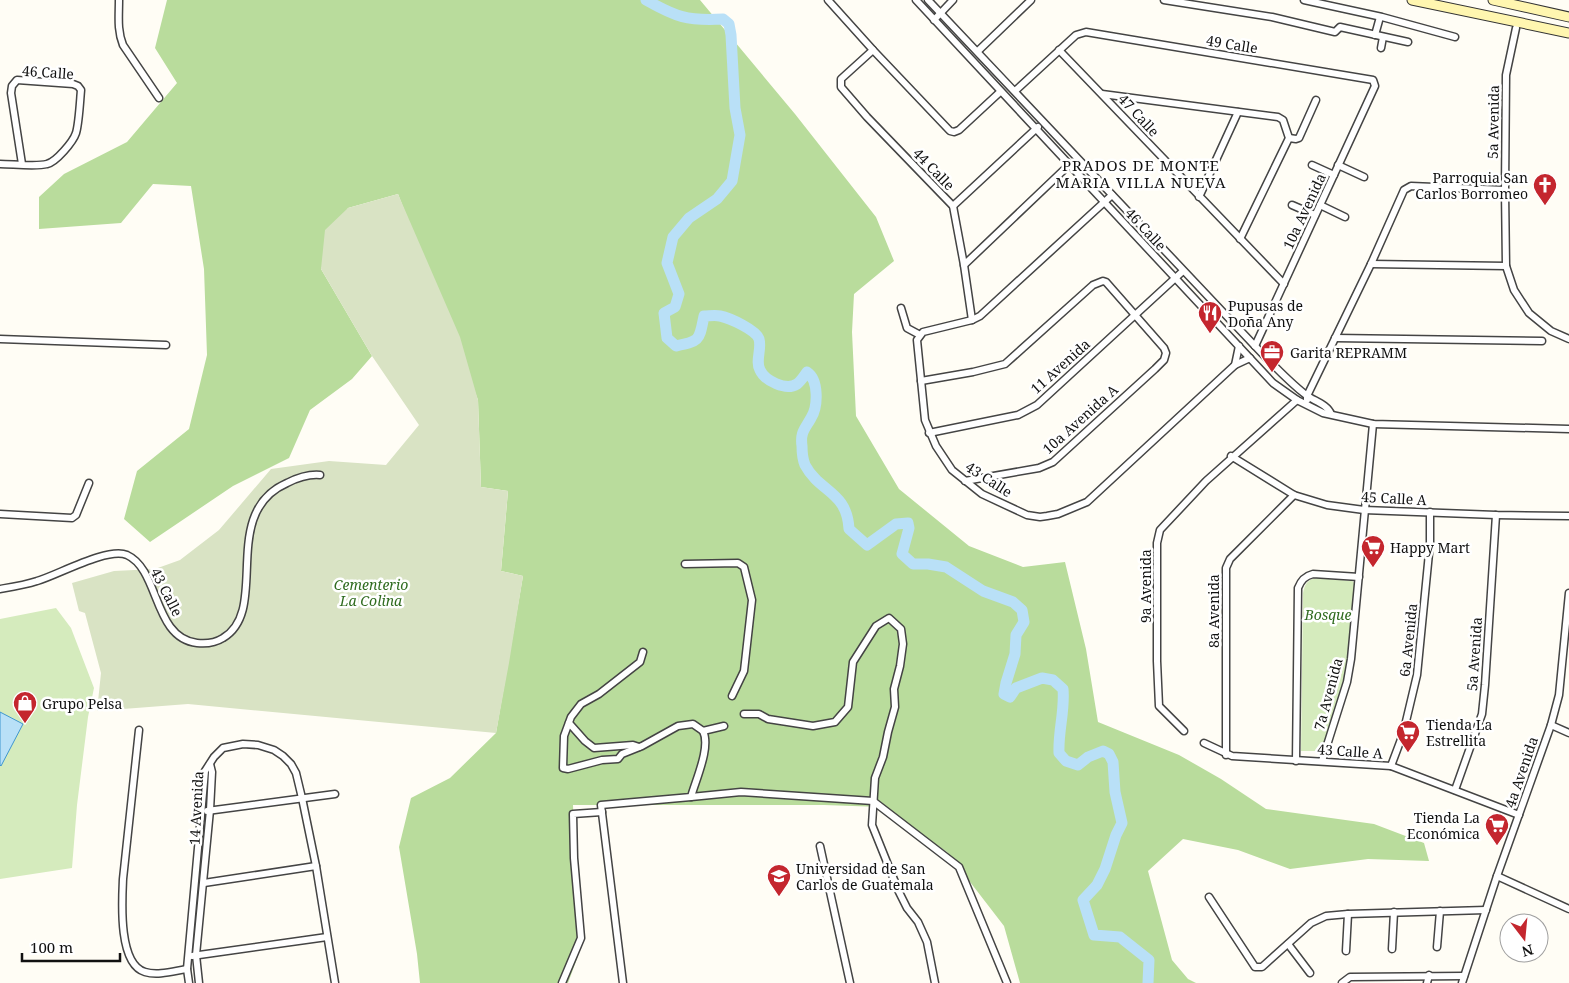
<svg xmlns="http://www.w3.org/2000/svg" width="1569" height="983" font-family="'Noto Serif',serif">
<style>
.green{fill:#d5ebbd}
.forest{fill:#b9dc9c}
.cemetery{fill:#d9e3c4}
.water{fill:#b9e0f7;stroke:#3f96cf}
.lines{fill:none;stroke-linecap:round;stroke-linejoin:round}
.river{stroke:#b9e0f7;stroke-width:11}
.street-casing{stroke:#444;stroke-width:9}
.secondary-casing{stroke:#333;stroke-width:11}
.street{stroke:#fff;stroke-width:6}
.secondary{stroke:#fff6b0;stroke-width:9}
.labels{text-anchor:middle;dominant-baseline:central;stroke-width:5;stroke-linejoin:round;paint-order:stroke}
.street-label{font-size:14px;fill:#111;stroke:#fff}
.poi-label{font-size:14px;fill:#111;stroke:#fff;text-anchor:start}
.park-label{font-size:14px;font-style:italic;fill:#2f6b1f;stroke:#fff}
.neighbourhood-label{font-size:15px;letter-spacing:1px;fill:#111;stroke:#fff}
</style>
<rect width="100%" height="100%" fill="#fffdf5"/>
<g class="green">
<path d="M1318,578l34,3 4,3 -7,76 -25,87 -8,4h-15l2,-158c2,-10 5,-14 15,-15z"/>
<path d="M56,608l15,20 23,60 -6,29 -11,88 -5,63 -72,11v-260z"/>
</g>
<path class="forest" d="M167,0h533l95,114 81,103 18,44 -40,33 -2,38 4,84 43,73 70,57 54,21 42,-5 21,87 12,73 81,33 42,24 45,30 108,15 50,19 5,18 -61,-2 -78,10 -52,-19 -55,-11 -35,32 24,89 16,19 8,4h-176l-16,-57 -57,-74 -66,-45 -57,-2h-251l5,151 -10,27h-148l-3,-29 -18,-107 12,-49 39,-20 46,-45 27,-157 -22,-5 7,-80 -27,-4 -3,-87 -80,-206 -50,14 -27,61 51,87 -20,23 -42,31 -21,48 -56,28 -83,56 -26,-23 13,-48 52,-42 18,-74 -3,-86 -13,-83 -38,-2 -32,39 -82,6v-32l25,-23 63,-32 50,-59 -22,-35z"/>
<path class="cemetery" d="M398,194l62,143 18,63 3,87 27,4 -7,80 22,5 -14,87 -13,70 -308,-29 -91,7 4,-38 -16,-60 -6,-2 -7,-28 42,-12 41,-2 25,-9 39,-30 52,-61 58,-8 57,4 33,-40 -47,-69 -51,-87 4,-39 23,-22z"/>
<path class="water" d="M0,712l23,12 -22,42 -1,-1z"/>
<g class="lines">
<path class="river" d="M646,0c30,17 41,21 77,19l6,5 2,11 4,73 5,27 -8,46 -15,18 -28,19 -16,19 -6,26 12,31 -4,13 -11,6 3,25 9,8c25,-5 23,-6 28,-30 5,0 11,-1 16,0 10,2 36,14 39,23 3,10 -4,22 1,31 5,11 26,21 37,14 4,-3 7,-8 10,-12 12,8 11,35 4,46 -6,11 -11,14 -9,28 0,6 1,14 3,19 15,28 42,26 44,64l18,16 29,-21 12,-1 1,5 -7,26 11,10h15l18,3 37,24 30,11 9,8 2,12 -8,13 -1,19 -9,29 -2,11 6,3 6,-9 26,-10 11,2 10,9c2,22 -5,42 -4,64l7,8 12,4 10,-8 15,-6 6,3 4,8 2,30 7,31 -6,12 -11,34 -8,16 -14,15 11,35 26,2 29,23 -1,23"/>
<g class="street-casing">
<g id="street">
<path d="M119,0c0,16 -2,30 4,45l36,53"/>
<path d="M828,0l45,50 77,81 4,1 5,-2 41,-38"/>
<path d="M916,0l357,383 24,17 26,13 50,11 196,5"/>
<path d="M928,0l327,346c16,17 33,35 51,49 8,6 21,9 25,19"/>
<path d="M1164,0l108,17 63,15 5,-5 68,15"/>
<path d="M1304,0l78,17 73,20"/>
<path d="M934,20l19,-20"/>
<path d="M1516,28l-10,47 -1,115 1,76 8,24 15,23 22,18 18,8"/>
<path d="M1375,35l5,-18"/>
<path d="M1381,48l2,-11"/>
<path d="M873,50l-32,29v8l26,30 86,89 11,59 8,55"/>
<path d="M1059,50l225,234"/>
<path d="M978,51l53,-51"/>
<path d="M1015,91l61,-56 10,-3 287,48 2,6 -120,260"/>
<path d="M1102,94l176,23 5,3 6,18 -49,101"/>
<path d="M1289,138l7,1 3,-1 17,-38"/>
<path d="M0,164c12,0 36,3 47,0 9,-2 26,-22 29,-31 3,-10 4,-32 5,-43l-3,-4 -5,-2 -56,-4 -5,6 -1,7 11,71"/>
<path d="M1312,165l22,10"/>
<path d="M1338,165l26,12"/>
<path d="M1112,195l-132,121 -8,4 -49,12 -6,8 8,80 11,26 16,24 30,24 45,21 13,2 7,-1 11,-2 29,-12 148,-137 15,-7"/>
<path d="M1199,197l39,-85"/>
<path d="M1292,205l23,10"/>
<path d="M1320,205l25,12"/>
<path d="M953,206l85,-79"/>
<path d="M1371,264l135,2"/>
<path d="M964,265l105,-100"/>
<path d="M901,308l6,20 13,7"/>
<path d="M1335,338l207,3"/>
<path d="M0,339l166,6"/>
<path d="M1235,365l4,-19"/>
<path d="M921,381l52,-9 32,-8 88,-79 10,-4 3,1 58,66 2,5 -2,7 -9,9 -102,93 -14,6 -74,13"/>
<path d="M1307,400v-4l64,-132 33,-74 7,-4 94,4"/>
<path d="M929,433l89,-18 19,-10 146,-134"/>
<path d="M1231,456l63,39 33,10 37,5 132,5 73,1"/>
<path d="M0,514l72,4 4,-3 13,-32"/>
<path d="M685,564l53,-1 6,4 8,33 -8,71 -12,25"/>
<path d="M0,589c12,-2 25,-4 37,-8 21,-6 70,-34 90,-26 33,15 26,83 70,88 9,1 18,0 26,-5 48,-28 -5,-125 64,-155 10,-5 22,-9 33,-8"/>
<path d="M643,652l-3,10 -41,32 -18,10 -10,13 -7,19 -1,32 5,1 34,-9 16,-1 4,-5 20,-8 36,-20 15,-2 10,7"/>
<path d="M744,714h15l9,5 45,7 22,-4 13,-15 5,-45 23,-36 13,-8 12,11 2,15 -3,22 -6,23 1,18 -7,25 -5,25 -8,21 -3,47 27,67 8,16 11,14 9,20 8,41"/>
<path d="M569,723l16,18 9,7 39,-3 6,2"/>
<path d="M1551,725l18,8"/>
<path d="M139,730l-16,149c-1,22 -5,85 22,93 13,4 29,-1 42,-3"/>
<path d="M1184,731l-25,-25 -2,-45v-118l3,-13 46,-49 91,-81"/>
<path d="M1204,743l28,13 159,10 128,49"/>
<path d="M1226,755v-187l4,-9 64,-64"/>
<path d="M1296,761l2,-173c3,-8 7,-12 15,-14l46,3"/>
<path d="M1322,761l25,-79 4,-23 22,-235"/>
<path d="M1391,766l12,-32 14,-59 13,-132v-31"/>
<path d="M1455,790l27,-76 3,-29 11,-170"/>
<path d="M691,797l50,-5 132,9 86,66 48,116"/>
<path d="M207,811l128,-17"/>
<path d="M820,846l30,137"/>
<path d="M1497,876l72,33"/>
<path d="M204,883l112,-17"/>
<path d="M1209,897l46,70h7l49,-44 15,-7 22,-2 138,-4"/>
<path d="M1288,944l22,29"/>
<path d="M1437,947l3,-36"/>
<path d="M1392,949l2,-37"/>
<path d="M1346,951l2,-37"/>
<path d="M192,956l135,-19"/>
<path d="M189,983l-2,-14 18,-198 9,-14 9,-9 20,-4 15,1 16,5 9,6 8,8 5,9 6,25 14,68 19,117"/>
<path d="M199,983l-3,-28 14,-145 2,-38 -2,-8"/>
<path d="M562,983l19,-45 -7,-80 -1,-44 29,-2"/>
<path d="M623,983l-22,-178 90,-8c5,-18 20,-50 12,-66l21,-5"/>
<path d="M1342,983l8,-6 114,-1"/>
<path d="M1427,983l2,-8"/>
<path d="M1462,983l35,-107 54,-151 8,-30 10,-102"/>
</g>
</g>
<g class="secondary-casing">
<g id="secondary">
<path d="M1412,0l157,33"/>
<path d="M1493,0l76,17"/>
</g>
</g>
<use href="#street" class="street"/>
<use href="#secondary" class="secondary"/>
</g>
<defs>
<g id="church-pin" transform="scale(1.25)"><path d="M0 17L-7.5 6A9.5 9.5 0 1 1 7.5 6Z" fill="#c4262e" stroke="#fff"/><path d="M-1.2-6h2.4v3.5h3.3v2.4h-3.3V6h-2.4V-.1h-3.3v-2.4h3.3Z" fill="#fff"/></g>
<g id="restaurant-pin" transform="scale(1.25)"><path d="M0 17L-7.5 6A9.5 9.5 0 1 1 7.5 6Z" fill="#c4262e" stroke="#fff"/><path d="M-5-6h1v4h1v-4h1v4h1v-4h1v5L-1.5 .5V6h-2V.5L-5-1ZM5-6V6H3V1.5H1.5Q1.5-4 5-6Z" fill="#fff"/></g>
<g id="office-pin" transform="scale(1.25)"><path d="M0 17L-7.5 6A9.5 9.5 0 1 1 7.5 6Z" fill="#c4262e" stroke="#fff"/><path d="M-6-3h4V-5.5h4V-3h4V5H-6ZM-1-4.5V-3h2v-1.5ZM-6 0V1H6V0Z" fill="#fff"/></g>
<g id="supermarket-pin" transform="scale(1.25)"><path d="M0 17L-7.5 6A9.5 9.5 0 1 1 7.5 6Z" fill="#c4262e" stroke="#fff"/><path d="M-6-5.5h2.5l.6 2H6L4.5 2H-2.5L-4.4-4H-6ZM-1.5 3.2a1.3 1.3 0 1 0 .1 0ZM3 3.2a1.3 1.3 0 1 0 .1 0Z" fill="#fff"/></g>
<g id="shop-pin" transform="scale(1.25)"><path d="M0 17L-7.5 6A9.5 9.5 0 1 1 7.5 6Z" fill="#c4262e" stroke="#fff"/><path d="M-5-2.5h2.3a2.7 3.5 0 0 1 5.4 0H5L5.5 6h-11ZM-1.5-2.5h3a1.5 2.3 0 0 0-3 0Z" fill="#fff"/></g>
<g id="university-pin" transform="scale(1.25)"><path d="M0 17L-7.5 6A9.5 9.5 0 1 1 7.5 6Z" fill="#c4262e" stroke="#fff"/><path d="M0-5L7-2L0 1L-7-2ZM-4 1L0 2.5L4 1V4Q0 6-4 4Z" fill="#fff"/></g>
</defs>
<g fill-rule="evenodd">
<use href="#church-pin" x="1545" y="185"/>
<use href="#restaurant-pin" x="1210" y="313"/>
<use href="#office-pin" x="1272" y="352"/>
<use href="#supermarket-pin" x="1373" y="547"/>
<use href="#shop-pin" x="25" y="703"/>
<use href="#supermarket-pin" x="1408" y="732"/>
<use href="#supermarket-pin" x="1497" y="825"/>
<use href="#university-pin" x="779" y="876"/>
</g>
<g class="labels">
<g class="street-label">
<text transform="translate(1232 44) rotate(9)">49 Calle</text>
<text transform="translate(48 72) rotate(4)">46 Calle</text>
<text transform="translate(1139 115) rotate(47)">47 Calle</text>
<text transform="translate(1493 122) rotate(-89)">5a Avenida</text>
<text transform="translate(934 169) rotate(46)">44 Calle</text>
<text transform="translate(1304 211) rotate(-65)">10a Avenida</text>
<text transform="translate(1146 229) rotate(47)">46 Calle</text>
<text transform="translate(1060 366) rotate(-42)">11 Avenida</text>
<text transform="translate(1080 419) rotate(-42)">10a Avenida A</text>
<text transform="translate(989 479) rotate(33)">43 Calle</text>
<text transform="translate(1394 498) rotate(3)">45 Calle A</text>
<text transform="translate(1145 586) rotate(-90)">9a Avenida</text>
<text transform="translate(167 592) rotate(63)">43 Calle</text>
<text transform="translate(1213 611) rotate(-90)">8a Avenida</text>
<text transform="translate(1408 640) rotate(-84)">6a Avenida</text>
<text transform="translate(1474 654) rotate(-86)">5a Avenida</text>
<text transform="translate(1328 694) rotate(-75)">7a Avenida</text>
<text transform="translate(1350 751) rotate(4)">43 Calle A</text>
<text transform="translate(1521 772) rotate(-71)">4a Avenida</text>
<text transform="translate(196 808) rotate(-87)">14 Avenida</text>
</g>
<g class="poi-label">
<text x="1528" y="177" text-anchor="end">Parroquia San<tspan x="1528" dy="16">Carlos Borromeo</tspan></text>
<text x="1228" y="305">Pupusas de<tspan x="1228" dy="16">Doña Any</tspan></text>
<text x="1290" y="352">Garita REPRAMM</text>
<text x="1390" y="547">Happy Mart</text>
<text x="42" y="703">Grupo Pelsa</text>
<text x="1426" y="724">Tienda La<tspan x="1426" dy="16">Estrellita</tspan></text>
<text x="1480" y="817" text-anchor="end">Tienda La<tspan x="1480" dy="16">Económica</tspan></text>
<text x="796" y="868">Universidad de San<tspan x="796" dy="16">Carlos de Guatemala</tspan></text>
</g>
<g class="park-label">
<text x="371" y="584">Cementerio<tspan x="371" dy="16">La Colina</tspan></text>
<text x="1328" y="614">Bosque</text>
</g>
<g class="neighbourhood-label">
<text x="1141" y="165">PRADOS DE MONTE<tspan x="1141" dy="17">MARIA VILLA NUEVA</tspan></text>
</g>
</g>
<g transform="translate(1524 938) rotate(164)"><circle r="24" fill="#ffffff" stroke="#a0a0a0"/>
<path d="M0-4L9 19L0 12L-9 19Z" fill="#c4262e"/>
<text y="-8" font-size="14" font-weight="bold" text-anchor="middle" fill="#111111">N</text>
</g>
<path d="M22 953v8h98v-8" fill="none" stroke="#111111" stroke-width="2.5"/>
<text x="30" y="953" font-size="15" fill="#111111" stroke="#ffffff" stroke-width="4" paint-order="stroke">100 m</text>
</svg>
